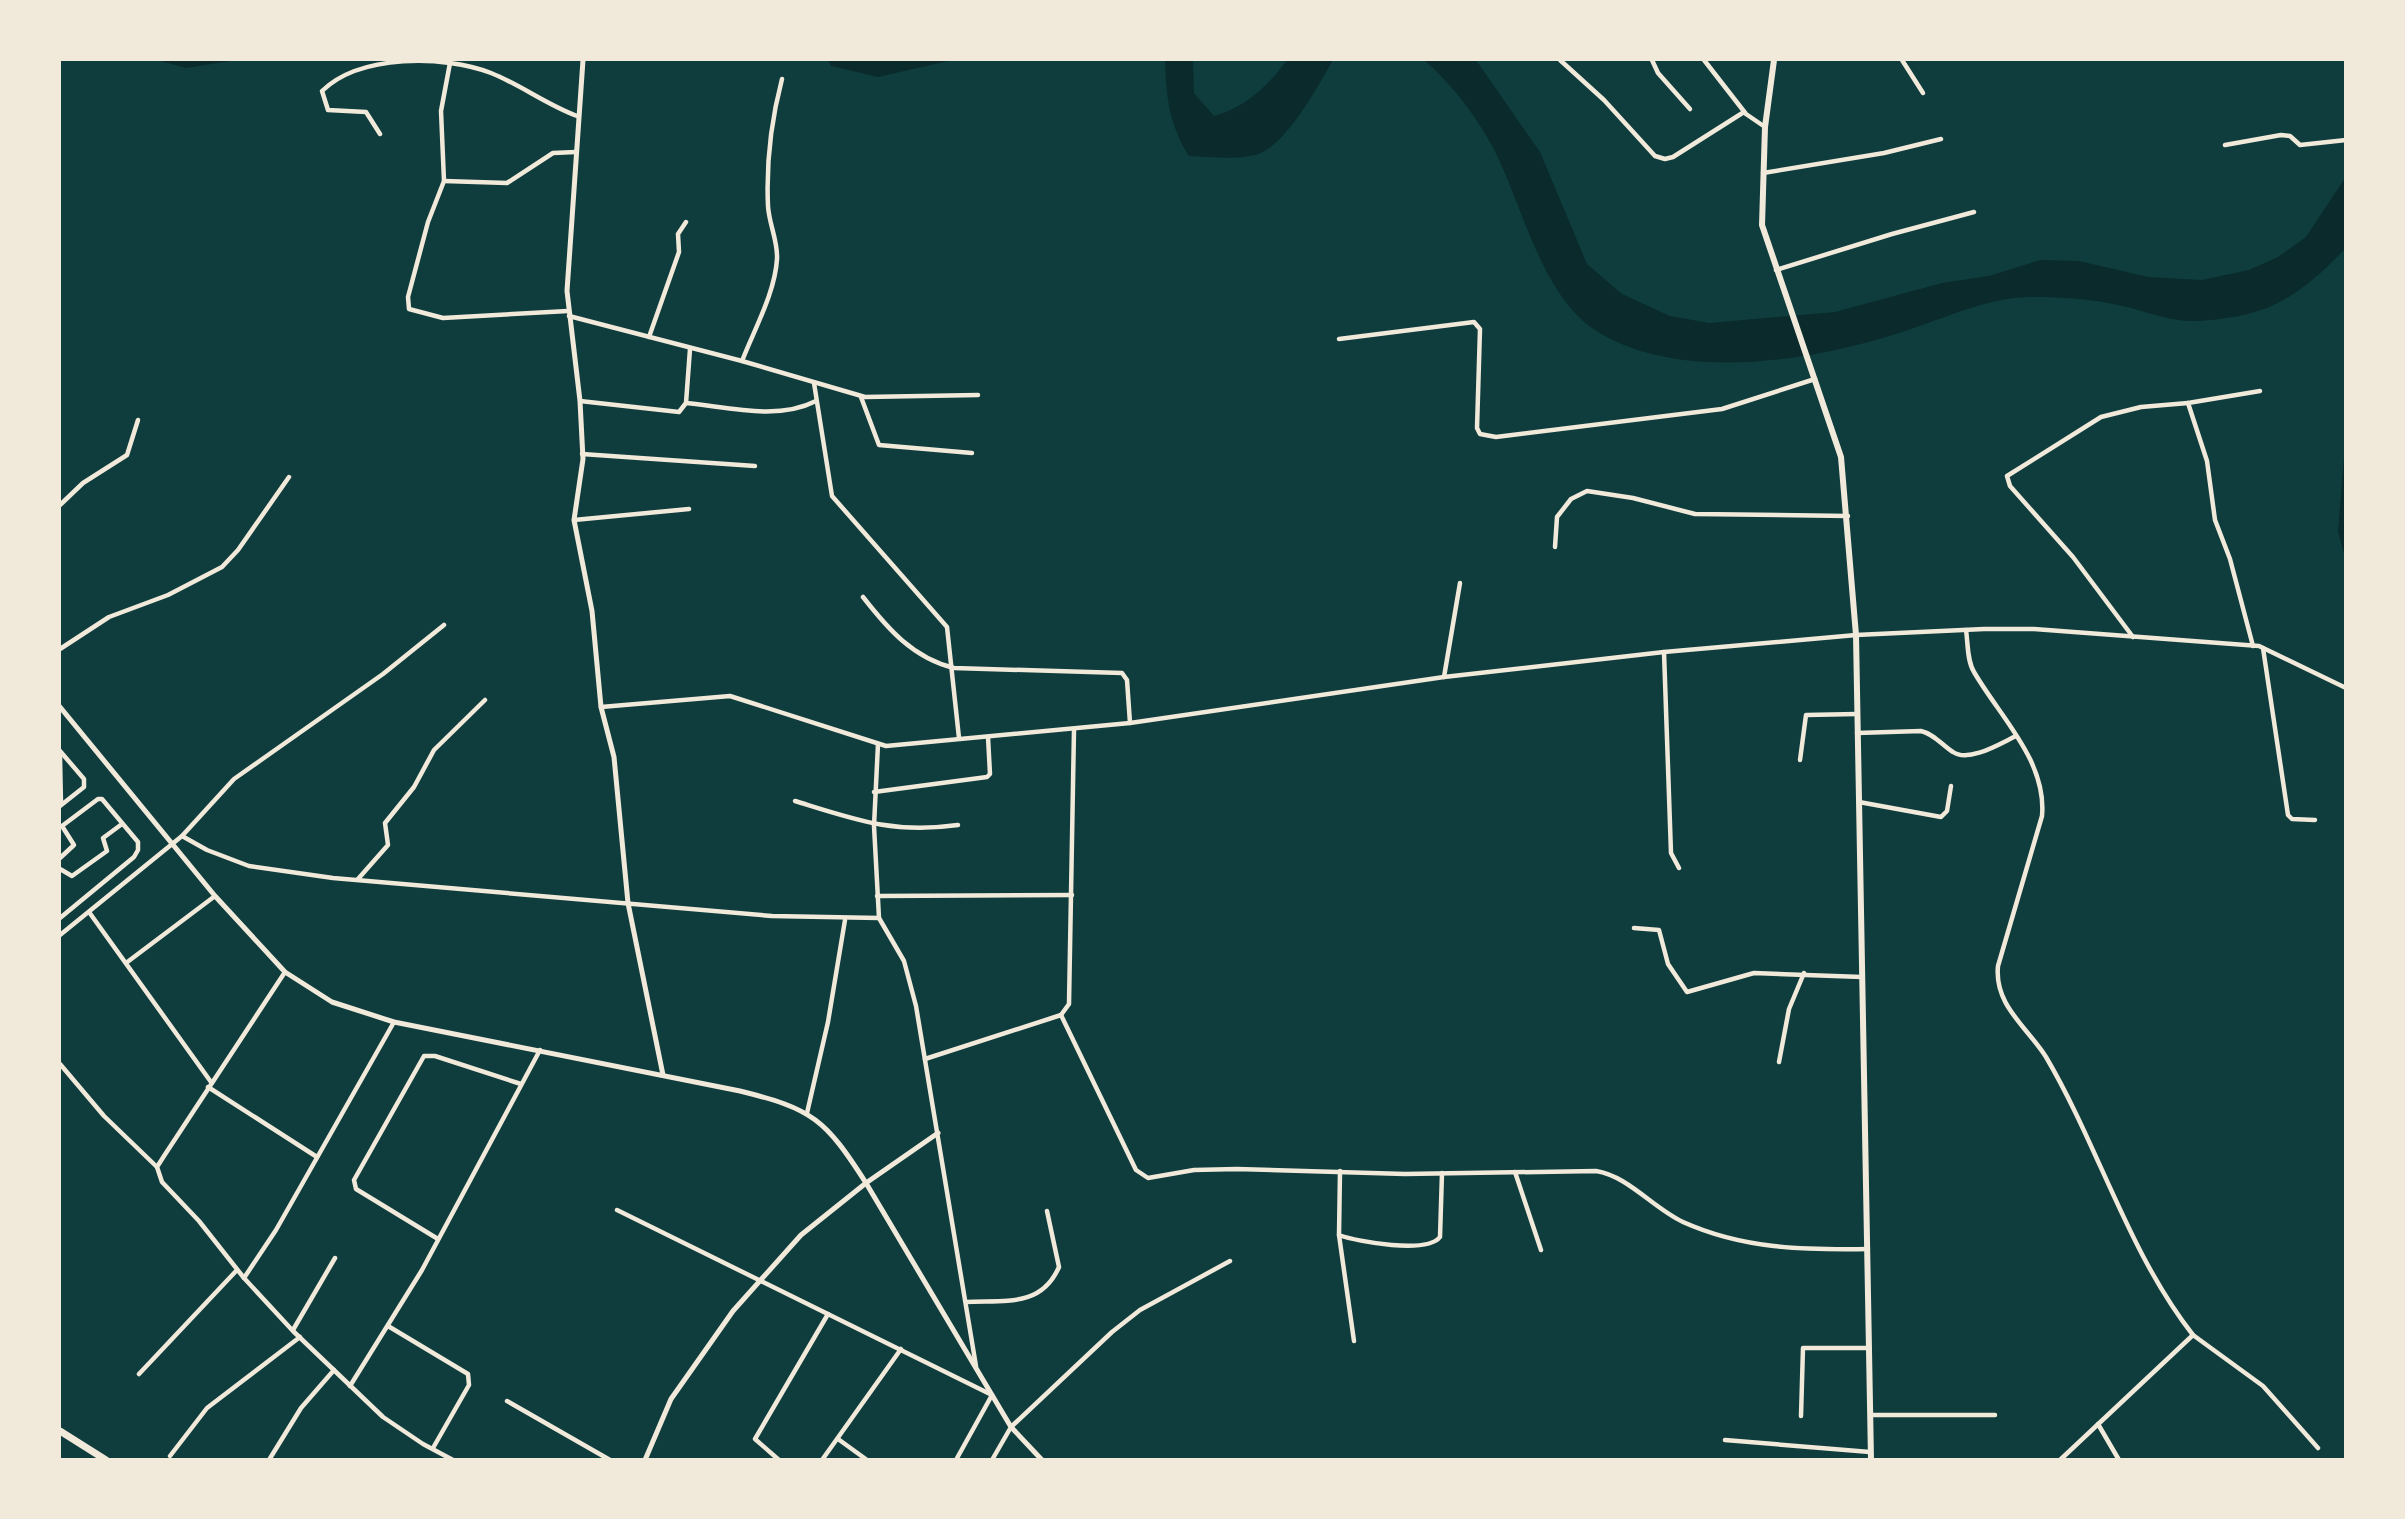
<svg xmlns="http://www.w3.org/2000/svg" width="2405" height="1519" font-family="Roboto,sans-serif">
<style>
.water{fill:#0a2a2b}
.lines{fill:none;stroke-linecap:round;stroke-linejoin:round}
.minor{stroke:#f1e9da;stroke-width:4.5}
.tertiary{stroke:#f1e9da;stroke-width:5}
.secondary{stroke:#f1e9da;stroke-width:6}
.trunk{stroke:#f1e9da;stroke-width:7}
</style>
<rect width="100%" height="100%" fill="#0f3d3e"/>
<g class="water">
<path d="M157,60h80l-51,8z"/>
<path d="M828,60h125l-75,17 -47,-11z"/>
<path d="M1165,60h28l1,33 20,23c31,-8 55,-31 73,-56h46c-15,26 -48,88 -78,95 -21,5 -46,2 -66,1 -20,-31 -23,-61 -24,-96z"/>
<path d="M1424,60h52l64,92 47,112 35,30 48,22 39,7 126,-11 107,-29 47,-7 51,-16 39,1 69,16 54,3 47,-10 29,-13 28,-20 39,-59v71c-30,31 -61,59 -106,67 -18,3 -43,7 -61,4 -20,-3 -40,-11 -60,-15 -26,-6 -57,-8 -83,-8 -43,-1 -85,19 -124,32 -90,31 -231,56 -316,1 -56,-37 -73,-130 -105,-188 -18,-31 -39,-59 -66,-82z"/>
<path d="M2345,444v113l-7,-25z"/>
</g>
<g class="lines">
<g class="minor">
<path d="M1560,60l44,40 51,56 10,3 8,-2 71,-45"/>
<path d="M1652,60l6,13 32,36"/>
<path d="M1704,60l42,54 19,13"/>
<path d="M1902,60l21,33"/>
<path d="M450,63l-9,48 3,70 -16,41 -20,75 1,12 34,9 125,-7"/>
<path d="M380,134l-14,-22 -38,-2 -6,-19c38,-37 122,-36 169,-18 30,12 56,32 86,43"/>
<path d="M2225,145l56,-10 9,1 10,9 46,-5"/>
<path d="M1763,173l121,-20 57,-14"/>
<path d="M444,181l63,2 46,-30 23,-1"/>
<path d="M1776,270l116,-36 82,-22"/>
<path d="M569,316l173,45 123,36 113,-2"/>
<path d="M649,337l30,-85 -1,-18 8,-12"/>
<path d="M1339,339l135,-17 6,7 -3,99 3,6 16,3 226,-28 93,-30"/>
<path d="M742,361c12,-31 33,-68 35,-102 1,-18 -8,-35 -9,-53 -2,-44 3,-85 14,-127"/>
<path d="M814,383l18,113 115,131 12,111"/>
<path d="M861,397l18,48 93,8"/>
<path d="M580,401l99,11 7,-9 4,-54"/>
<path d="M686,403c42,4 91,18 130,-2"/>
<path d="M582,454l173,12"/>
<path d="M60,505l23,-22 44,-28 11,-35"/>
<path d="M574,520l115,-11"/>
<path d="M1555,547l2,-30 14,-18 16,-8 46,7 62,16 153,2"/>
<path d="M863,597c25,32 50,61 91,71l168,5 5,7 3,43"/>
<path d="M1966,630c2,13 1,31 8,42 26,45 73,89 68,144l-44,150c-4,39 29,61 48,91 53,90 82,195 147,278l70,51 55,62"/>
<path d="M2133,637l-60,-80 -63,-71 -3,-10 94,-59 40,-10 47,-4"/>
<path d="M2253,646l-23,-87 -15,-39 -8,-59 -19,-58 72,-12"/>
<path d="M2263,648l25,167 4,4 23,1"/>
<path d="M60,649l49,-32 59,-22 54,-28 16,-17 51,-73"/>
<path d="M1664,652l7,201 8,15"/>
<path d="M1444,677l16,-94"/>
<path d="M601,707l129,-11 156,50 244,-23 314,-46 220,-25 192,-17 128,-6h50l225,17 87,42"/>
<path d="M1857,733l64,-2c13,3 21,14 32,21 16,11 48,-9 63,-16"/>
<path d="M878,744l-4,82 5,92 25,43 12,45 60,360"/>
<path d="M60,751l24,28v8l-24,19"/>
<path d="M60,757l1,47"/>
<path d="M1800,760l6,-45 51,-1"/>
<path d="M874,792l113,-15 3,-3 -2,-37"/>
<path d="M795,801c61,19 98,33 163,24"/>
<path d="M1859,802l82,15 6,-6 4,-25"/>
<path d="M182,836l25,14 42,16 84,12 439,38 107,2"/>
<path d="M60,858l14,-13 -12,-19 36,-27h4l36,43v8l-4,7 -74,61"/>
<path d="M60,869l12,7 35,-25 -4,-13 19,-14"/>
<path d="M358,879l30,-34 -3,-22 29,-36 20,-37 51,-50"/>
<path d="M877,896l195,-1"/>
<path d="M89,912l122,170"/>
<path d="M1634,928l25,2 9,34 19,28 67,-19 108,4"/>
<path d="M60,935l122,-99 52,-57 149,-105 61,-49"/>
<path d="M126,963l89,-67"/>
<path d="M285,972l-121,184 -7,11 5,15 37,39 45,57 49,53 90,86 40,27 30,16"/>
<path d="M1061,1015l75,155 12,8 46,-8 43,-1 168,5 191,-3c32,5 57,37 87,51 60,27 120,28 185,27"/>
<path d="M1061,1015l8,-11 5,-274"/>
<path d="M925,1059l136,-44"/>
<path d="M1779,1062l10,-53 15,-36"/>
<path d="M60,1064l44,52 53,51"/>
<path d="M208,1087l109,70"/>
<path d="M807,1113l21,-91 17,-102"/>
<path d="M1340,1171l-1,64c19,7 88,19 101,2l2,-64"/>
<path d="M1515,1172l26,78"/>
<path d="M617,1210l375,185 -36,65"/>
<path d="M1339,1235l15,106"/>
<path d="M438,1239l-82,-50 -2,-9 70,-124h11l86,28"/>
<path d="M244,1278l32,-48 118,-208"/>
<path d="M966,1302c38,-2 75,6 93,-35l-12,-56"/>
<path d="M388,1326l80,48 1,11 -36,63"/>
<path d="M293,1330l42,-72"/>
<path d="M139,1374l98,-104"/>
<path d="M350,1386l72,-116 118,-220"/>
<path d="M507,1401l103,59"/>
<path d="M1871,1415h124"/>
<path d="M1801,1416l2,-68h66"/>
<path d="M2098,1424l21,36"/>
<path d="M838,1439l29,21"/>
<path d="M1725,1440l145,12"/>
<path d="M170,1456l37,-48 93,-71"/>
<path d="M269,1460l32,-52 33,-38"/>
<path d="M779,1460l-24,-21 73,-125"/>
<path d="M822,1460l79,-111"/>
<path d="M992,1460l19,-33 101,-95 28,-22 90,-49"/>
<path d="M2060,1460l133,-125"/>
</g>
<g class="tertiary">
<path d="M583,60l-16,231 13,110 3,58 -9,61 18,91 9,96 13,50 14,146 35,172"/>
<path d="M60,707l155,189 70,76 47,30 62,20 346,69c73,18 85,28 126,92l145,244 31,33"/>
<path d="M645,1460l26,-61 62,-88 68,-76 65,-52 72,-50"/>
</g>
<path class="secondary" d="M1774,60l-9,67 -3,98 79,232 15,178 15,825"/>
<path class="trunk" d="M60,1431l46,29"/>
</g>
<rect width="2405" height="1519" fill="none" stroke="#f1e9da" stroke-width="122"/>
</svg>
